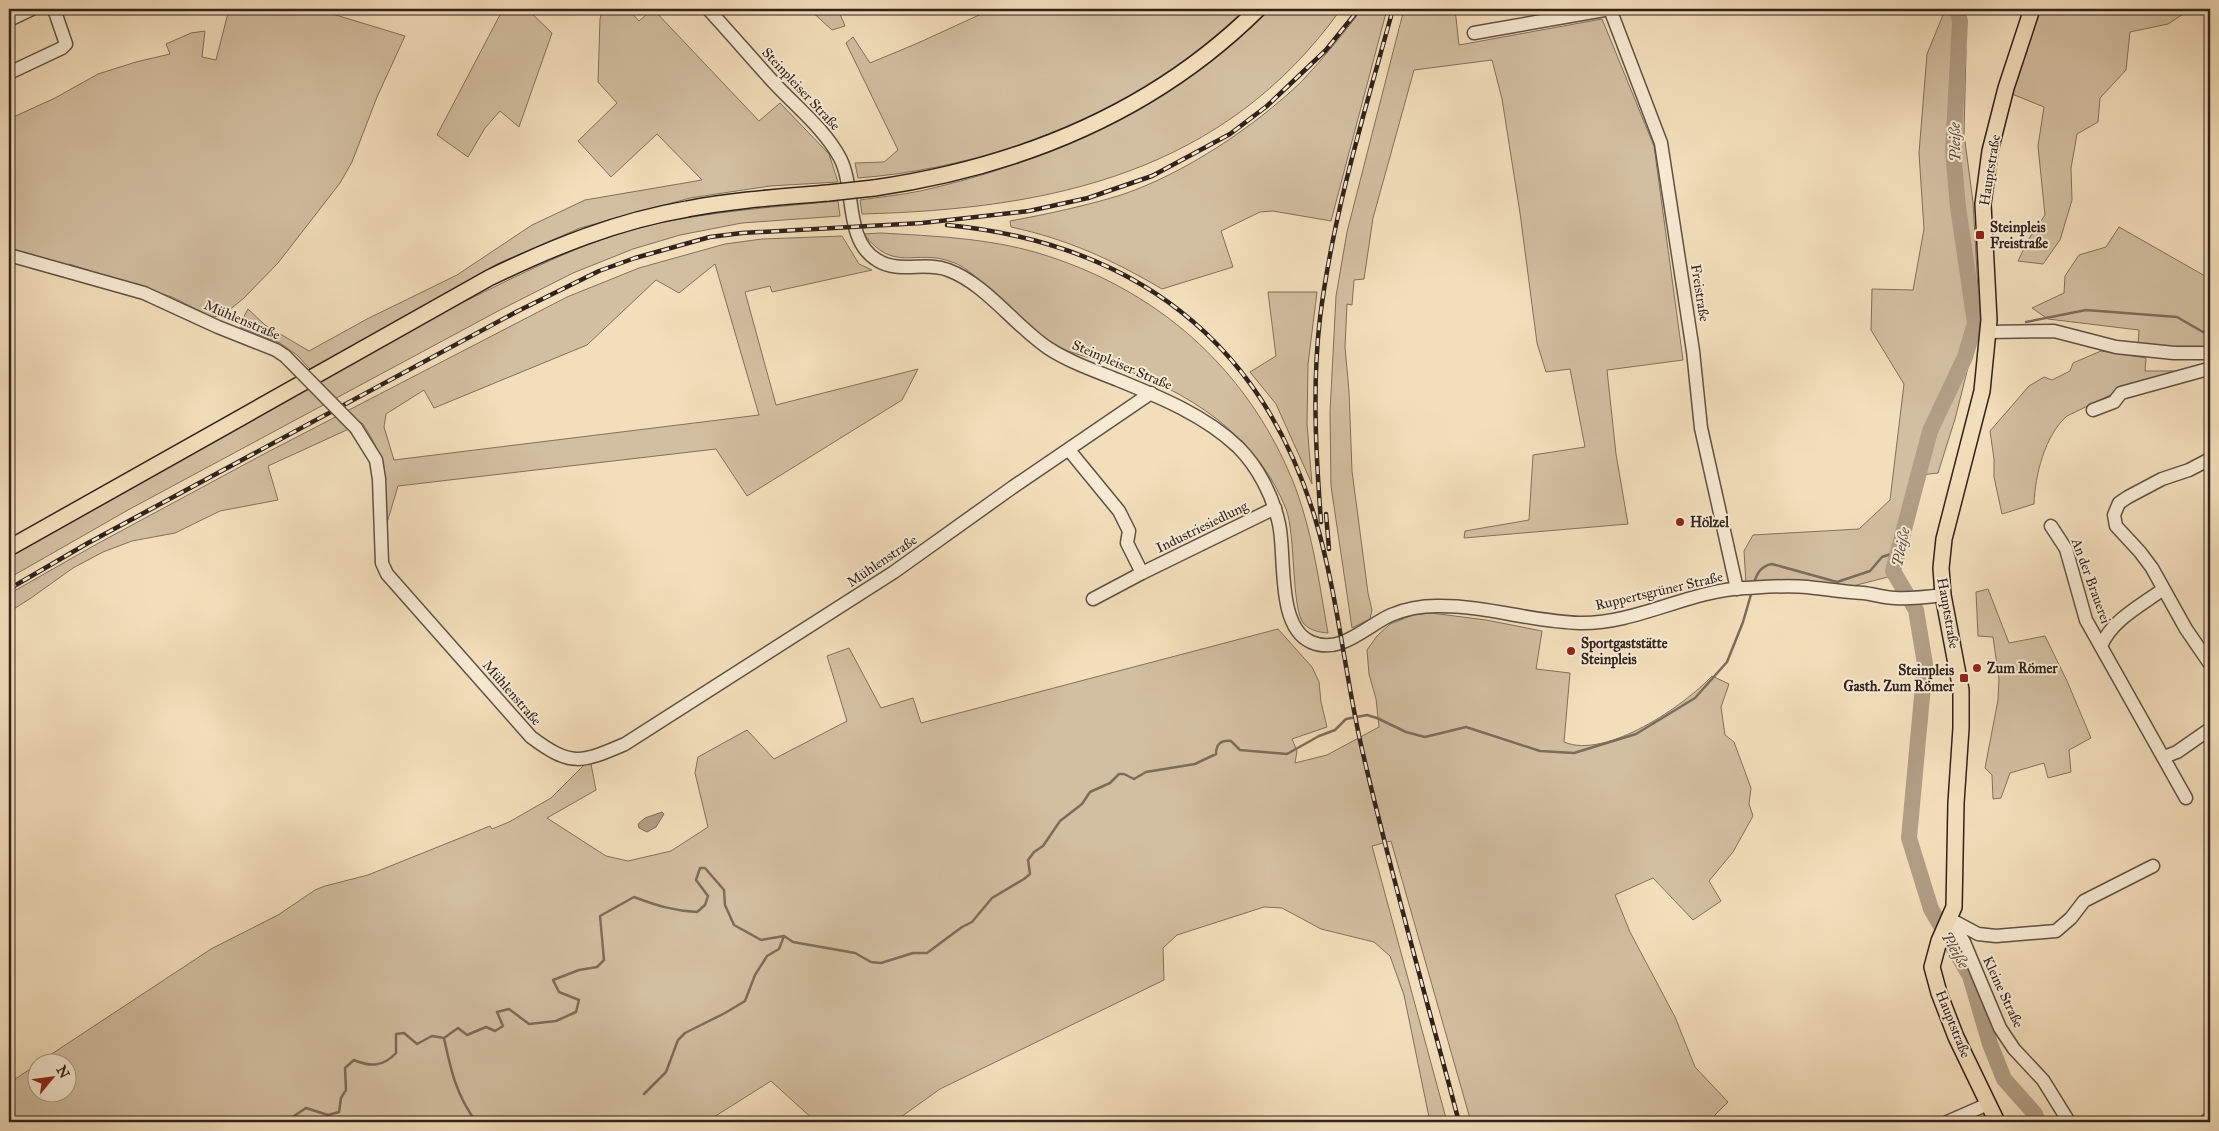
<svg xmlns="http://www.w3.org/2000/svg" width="2219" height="1131" font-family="'IM FELL Great Primer',serif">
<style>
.green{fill:#d2bea0;stroke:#81705e;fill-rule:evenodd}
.water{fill:#b19e85;stroke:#7d6c5b}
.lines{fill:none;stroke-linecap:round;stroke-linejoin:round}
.stream{stroke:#7d6c5b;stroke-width:2.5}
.river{stroke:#b19e85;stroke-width:16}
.minor-casing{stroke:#615144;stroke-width:15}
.major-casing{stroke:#30221c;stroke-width:18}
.minor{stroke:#f7ead3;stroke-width:12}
.major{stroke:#f3debb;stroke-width:15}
.rail-casing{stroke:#30221c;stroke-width:4.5}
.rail{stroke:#f7ead3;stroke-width:2.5;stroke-dasharray:8;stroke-linecap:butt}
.minor-bridge-casing{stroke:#615144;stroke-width:15;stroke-linecap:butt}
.major-bridge-casing{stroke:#30221c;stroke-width:18;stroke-linecap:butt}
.minor-bridge{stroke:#f7ead3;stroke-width:12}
.major-bridge{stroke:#f3debb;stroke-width:15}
.poi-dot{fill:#8f2418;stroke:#f7ead3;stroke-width:2}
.labels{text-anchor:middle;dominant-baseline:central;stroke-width:4;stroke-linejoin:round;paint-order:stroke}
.street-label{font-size:14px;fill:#30221c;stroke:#f7ead3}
.poi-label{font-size:14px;font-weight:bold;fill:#30221c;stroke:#f7ead3;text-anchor:start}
.water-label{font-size:15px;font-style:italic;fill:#5d4d41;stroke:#f7ead3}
</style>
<rect width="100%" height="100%" fill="#f3debb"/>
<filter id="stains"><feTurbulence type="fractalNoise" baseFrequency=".004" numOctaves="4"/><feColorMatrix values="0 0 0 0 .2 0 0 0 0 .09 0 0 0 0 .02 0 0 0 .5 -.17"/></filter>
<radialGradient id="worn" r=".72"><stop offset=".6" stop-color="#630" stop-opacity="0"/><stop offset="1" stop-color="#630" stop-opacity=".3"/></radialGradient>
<g class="green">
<path d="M229,9h87l89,27 -28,61 -25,65 -12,21 -62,80 -34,35 -22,18 -10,1 -40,-20 -103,-33 -4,11 -56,-21v-135l46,-21 43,-24 38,-12 34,-8 -4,-10 25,-11 14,-2 -3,26 14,3z"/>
<path d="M503,9h24l25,24 -33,94 -19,-16 -15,17 -17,29 -31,-22z"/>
<path d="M603,9h25l11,12 14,-12 106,112 21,-18 49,51 9,28 -68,4 -80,12 -110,30 -83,36 -99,58 -88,47 -13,-14 -17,-12 -39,-15v-6l7,-13 17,16 44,26 58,-32 90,-44 75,-50 53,-25 117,-20 -45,-46 -46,43 -33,-36 39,-38 -19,-21 2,-63z"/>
<path d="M809,9h29l7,17 -13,4z"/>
<path d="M992,9h254c-29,26 -59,52 -92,73 -89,54 -192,88 -296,96l-3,-15 29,-1 14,-12 -52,-107 7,-6 17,26 48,-20z"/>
<path d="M1269,9h72c-117,164 -289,200 -479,205l-2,-14c20,-3 41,-5 60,-9 109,-24 207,-67 296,-134 19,-14 36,-32 53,-48z"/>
<path d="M1362,9h25l-56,212 -58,-10 -13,1 -39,19 12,36 -71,22c-49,-29 -95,-50 -151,-62l-1,-6c38,-7 75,-15 111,-26 63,-21 133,-68 180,-113 22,-23 42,-48 61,-73z"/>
<path d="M1404,9h51l4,36 143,-26 52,127 29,214 -76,10 9,84 12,70 -164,14 1,-7 64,-11 4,-65 52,-8 -15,-78 -24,3 -9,-29 -17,-130 -18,-114 -10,-39 -78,10 -41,148 -9,61 -10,1 -2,25 -5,-1 -2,43 4,44 3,80 16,122 4,17 -2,9 -18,9 -21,-142 -1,-74 6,-116 11,-64z"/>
<path d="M1943,9h17l6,42 -2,83 9,68 5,88v38l-23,91 -17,54 -17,2 -33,102 -39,10 -103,-3 -2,-33 9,-16 106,-6 31,-29 14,-116 -33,-54 1,-41 41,1 11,-61 -5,-76 8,-99 16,-39z"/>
<path d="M2038,9h153l-23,15 -38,8 -4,38 -26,28 -2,24 -21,12 -6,34 1,32 -12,40 -17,24 -25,-3 10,-21 17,-25 -7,-69 6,-39 -37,-15z"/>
<path d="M838,201l2,15 -98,7 -62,12 -47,14 -60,24 -73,37 -372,200 -119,68v-21l446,-251c63,-30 127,-65 196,-81 61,-14 124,-18 187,-24z"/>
<path d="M2119,227l86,49 5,-3v75l-72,-2 1,-16 -91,-11 -16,-11 32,-15 1,-17 14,-21 27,-8z"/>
<path d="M881,233c52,3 106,5 157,20 117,35 207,113 254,226 20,49 27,103 36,154 -9,-1 -17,-2 -24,-9 -13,-14 -8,-89 -18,-115 -15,-37 -36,-63 -68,-89 -32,-25 -68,-42 -106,-55 -22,-8 -48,-12 -67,-26 -19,-15 -37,-32 -54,-47 -12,-11 -23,-25 -39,-30 -37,-14 -58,12 -88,-28z"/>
<path d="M842,236l17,28 13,6 -100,22 -2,-6 -25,6 31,113 142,-36 -16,31 -155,96 -31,-47 -318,37 -12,40c1,-40 0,-70 -24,-103l-94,43 10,34 -58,11 -45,22 -43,8 -29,11 -30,16 -42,30 -22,14v-18l86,-49 167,-90 305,-158 72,-29 86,-24 37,-5zM715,264l44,151 -365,45 -10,-33 2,-13 38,-24 10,18 153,-63 69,-65 23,13z"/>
<path d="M1268,292h49l-9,72 -1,60 5,60 -36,-80 -26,-32 26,-16z"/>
<path d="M2101,351l45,7 -1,13h35l-41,10 -72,35c-22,19 -32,59 -33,88l-32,10 -8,-37v-18l-4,-28 39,-45 15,-9 8,3 18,-9 3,-8z"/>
<path d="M1988,589l21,54 36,-7 22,45 24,57 -22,12 2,22 -23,6 -4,-15 -34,10 -9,25 -8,1 -1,-24 -7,-7 13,-68 1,-21 -6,-42 -15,-1 -2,-44z"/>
<path d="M1431,613l55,7 56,11 -6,38 34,4 -6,69c42,18 121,-37 148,-66l17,8 -8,23 4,28 9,7 17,46 -2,16 4,12 -20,36 -24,29 12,20 -28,19 -40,-42 -38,17 15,37 45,85 20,50 33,35 -18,18 2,2h-241l-80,-281 -19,5 75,276h-17l-26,-127 -14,-39 -16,-14 -53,-13 -39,-21 -18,-1 -87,28 -14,13 1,32 -224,109 -46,33h-78l-45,-41 -65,41h-697v-39l29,-19v30h30v-30l-30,-1 173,-114 67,-34 37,-25 10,-4 43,-11 122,-49 2,3 17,-7 42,-24 39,-39 6,31 -49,28 59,38 22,5 43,-10 37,-24 -13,-54 3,-16 49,-27 27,29 73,-38 -20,-65 22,-8 32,60 32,-10 8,25 357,-94 34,38 7,15 2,20 6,25 -35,12 5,12 -2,12 32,-8 52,-28 -3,-28 -7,-25 -2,-24 10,-14 13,-12 23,-9z"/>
</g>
<path class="water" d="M662,812l2,2 -8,13 -9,5 -8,-4 -1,-4 7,-6z"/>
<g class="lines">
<g class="stream">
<path d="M2026,322l60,-12 91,7 33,19"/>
<path d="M1754,583c3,-10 7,-17 18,-19l65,18 33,-11 12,-14 15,-5"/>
<path d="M444,1038c7,33 12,56 32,84"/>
<path d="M644,1094l22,-22 12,-32 7,-7 40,-20 20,-12 10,-26 12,-19 12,-7 5,-13"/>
<path d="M285,1122l21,-14 22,7 11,-3 2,-14 5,-8 -1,-22 9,-8c16,7 29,7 42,-7v-19l8,-1 13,11 15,-8 12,2 14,-10 9,7 19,-8 9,4 8,-5 -6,-14 12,-3 20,15 27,-3 20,-9 3,-12 -20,-8 -6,-12 26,-10 18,-3 7,-7 -4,-44 34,-19c21,8 40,14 63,15l8,-7 3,-9 -12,-16 4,-12h5l19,22 1,15 9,20 27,15 23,-4 9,6 62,11 16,9 10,1 32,-10h14l35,-26 10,-5 20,-24 32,-19 6,-5 -2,-14 6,-8 9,-6 17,-25 22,-17 8,-12 20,-9 9,-9h5l10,5 12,-7 49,-8 21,-10c0,-10 5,-14 15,-13l9,9 47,4 32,-18 16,-6 11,-11 21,-4 10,3 29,14 19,5 41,-10 74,24 34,2 62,-19 59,-36 32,-36 16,-40 9,-31"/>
</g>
<path class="river" d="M1957,9l3,13 -7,129 5,56 17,116 -10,34 -35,74 -37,140 23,39 9,54 -16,174 22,71 39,67 20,68 14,35 31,35 3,8"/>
<g class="minor-casing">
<g id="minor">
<path d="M708,9c23,25 46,52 69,77 22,23 48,44 63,72 16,31 4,82 37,102 22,14 48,1 71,10 38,14 66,55 100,78 20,13 42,21 65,30 44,18 90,36 125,69 20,20 35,49 41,77 7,31 -3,103 32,118 30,13 55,-16 80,-27 14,-6 30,-9 46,-9 48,-1 95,16 143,17 56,1 108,-32 164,-35 20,-1 43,-3 63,-1 19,2 37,5 56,6 11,1 21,5 32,5 15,1 32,-1 48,-3"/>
<path d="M1612,9h-2l51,134 32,208 8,77 36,161"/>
<path d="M9,20l23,-11"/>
<path d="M1474,33l136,-24"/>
<path d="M9,73l53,-25 4,-4 -12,-35"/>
<path d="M9,255l135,38 74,34 58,23 9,6"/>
<path d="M1989,332l65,-1 62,16 58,6h36"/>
<path d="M2093,410l21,-8 7,-9 87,-24"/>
<path d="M356,428l20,32 3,19 3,84 5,11 144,163c40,30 50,26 94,7l269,-172 119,-85 138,-94"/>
<path d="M1069,450l50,61 10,20 -2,12 15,30"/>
<path d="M2210,459l-21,11 -27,9 -34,18 -9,6 -5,12 2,11 24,26 12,16 34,61 24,35"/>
<path d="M2051,526l15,23 20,71 100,178"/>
<path d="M1093,599l49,-26 133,-65"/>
<path d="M2101,646c11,-26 39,-40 61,-56"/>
<path d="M2164,757l13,-5 33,-23"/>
<path d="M1950,919l14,23 36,86 14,21 29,31 26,42"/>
<path d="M1950,919l28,15 18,2 60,-5 15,-13 13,-17 69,-35"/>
<path d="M1947,1122l41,-18"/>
<path d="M2205,1122l5,-4"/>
</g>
</g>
<g class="major-casing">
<g id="major">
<path d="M874,188c144,-21 279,-75 384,-179"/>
<path d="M9,548l480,-270c64,-31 128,-57 198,-69 46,-9 94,-12 141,-16"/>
<path d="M1997,1122l-41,-85 -17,-44 -7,-26 7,-26 15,-34 2,-104 5,-75v-38l-18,-95 -2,-27 3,-29 38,-148 7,-71 -6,-116 7,-53 16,-63 26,-79"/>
</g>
</g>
<use href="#minor" class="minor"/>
<use href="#major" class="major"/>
<g class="rail-casing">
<g id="rail">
<path d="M947,225c184,18 314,113 368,293 22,74 29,151 46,227 29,126 65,252 98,377"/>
<path d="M1326,514l3,35"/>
<path d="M1321,522c-5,-67 -9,-136 -1,-204 13,-105 45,-207 73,-309"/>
<path d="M9,589l79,-46 430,-232 81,-40 36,-13 75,-21 32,-4 180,-10 107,-12 59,-13 64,-22 78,-42 37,-28 59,-56 33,-41"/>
</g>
</g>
<use href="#rail" class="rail"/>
<g class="minor-bridge-casing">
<path id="minor-bridge" d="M285,356l71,72"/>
</g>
<g class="major-bridge-casing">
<path id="major-bridge" d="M828,193l46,-5"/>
</g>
<use href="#minor-bridge" class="minor-bridge"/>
<use href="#major-bridge" class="major-bridge"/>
</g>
<g class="poi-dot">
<rect x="1975" y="230" width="10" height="10" rx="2.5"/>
<circle cx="1680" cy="522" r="5"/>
<circle cx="1571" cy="651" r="5"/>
<circle cx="1977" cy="668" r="5"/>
<rect x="1959" y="673" width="10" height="10" rx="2.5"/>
</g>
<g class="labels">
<g class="street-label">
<text transform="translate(801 89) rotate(47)">Steinpleiser Straße</text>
<text transform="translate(1990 170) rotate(-81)">Hauptstraße</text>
<text transform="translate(1700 293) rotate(81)">Freistraße</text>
<text transform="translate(242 320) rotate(23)">Mühlenstraße</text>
<text transform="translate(1122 365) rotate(23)">Steinpleiser Straße</text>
<text transform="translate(1202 527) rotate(-26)">Industriesiedlung</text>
<text transform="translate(882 561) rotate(-34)">Mühlenstraße</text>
<text transform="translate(2091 581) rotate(70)">An der Brauerei</text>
<text transform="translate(1659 591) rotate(-13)">Ruppertsgrüner Straße</text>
<text transform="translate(1948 613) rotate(80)">Hauptstraße</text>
<text transform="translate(512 693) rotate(49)">Mühlenstraße</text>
<text transform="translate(2003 992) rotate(65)">Kleine Straße</text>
<text transform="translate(1953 1024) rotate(68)">Hauptstraße</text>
</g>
<g class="poi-label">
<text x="1990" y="227">Steinpleis<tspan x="1990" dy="16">Freistraße</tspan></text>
<text x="1690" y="522">Hölzel</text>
<text x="1581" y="643">Sportgaststätte<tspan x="1581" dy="16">Steinpleis</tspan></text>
<text x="1987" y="668">Zum Römer</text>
<text x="1954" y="670" text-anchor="end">Steinpleis<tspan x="1954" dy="16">Gasth. Zum Römer</tspan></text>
</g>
<g class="water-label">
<text transform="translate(1955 142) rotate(-91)">Pleiße</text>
<text transform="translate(1901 547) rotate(-78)">Pleiße</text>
<text transform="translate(1955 950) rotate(60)">Pleiße</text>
</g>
</g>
<rect width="2219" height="1131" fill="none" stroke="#f3debb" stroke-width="30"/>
<rect x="10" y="10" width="2199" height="1111" fill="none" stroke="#30221c" stroke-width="2.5"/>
<rect x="15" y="15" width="2189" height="1101" fill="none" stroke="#30221c"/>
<g transform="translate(52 1078) rotate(61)"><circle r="24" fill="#f7ead3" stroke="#a79a8a"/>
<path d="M0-4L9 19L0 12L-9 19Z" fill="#8f2418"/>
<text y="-8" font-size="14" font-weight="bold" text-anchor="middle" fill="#30221c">N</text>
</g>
<rect width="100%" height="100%" filter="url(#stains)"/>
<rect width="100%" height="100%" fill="url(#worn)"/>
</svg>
